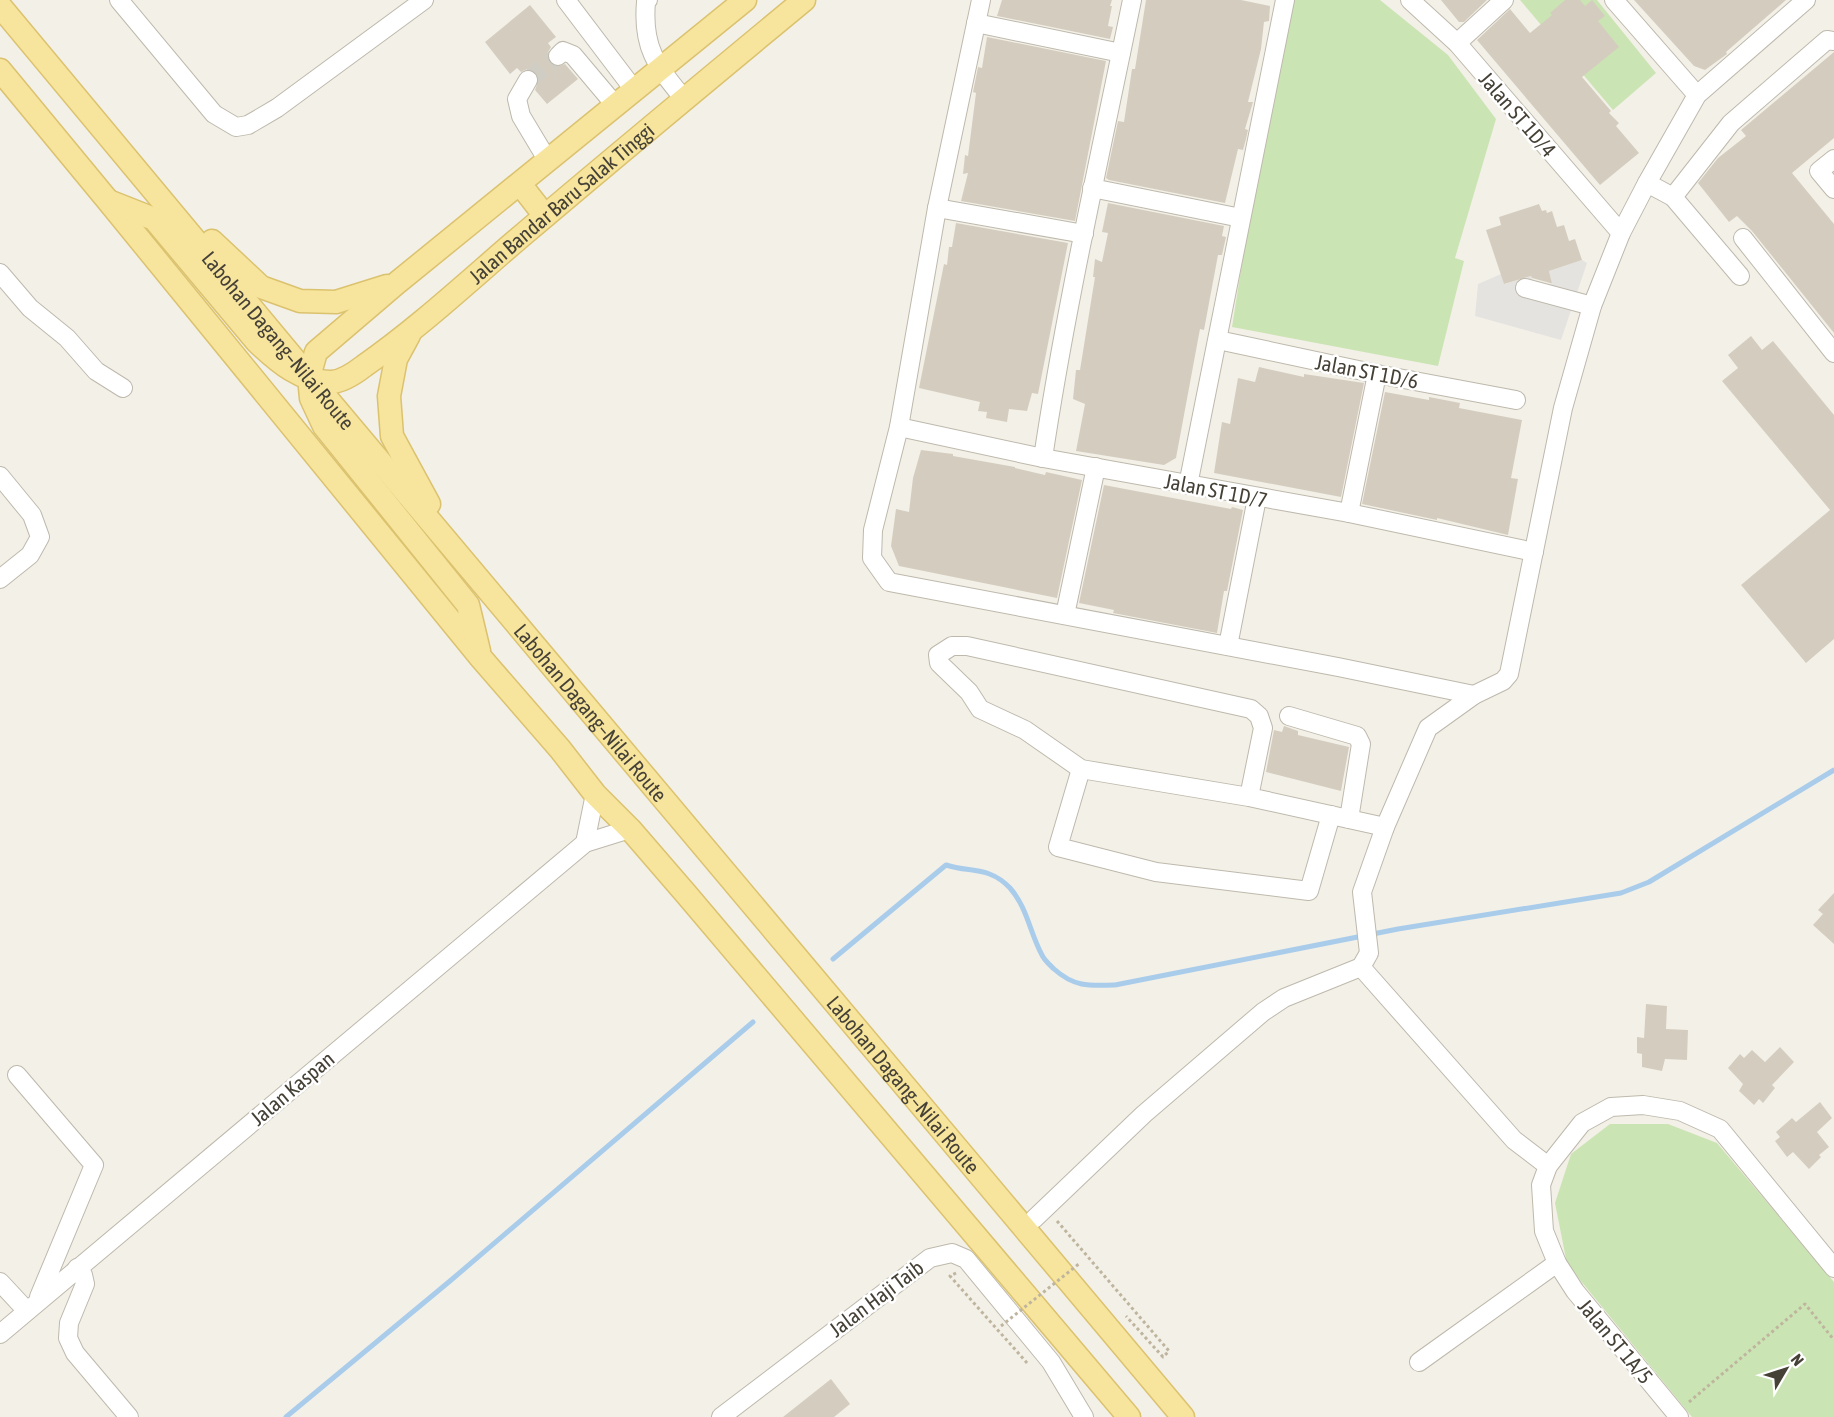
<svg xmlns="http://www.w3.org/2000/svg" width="1834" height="1417" font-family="'Asap Condensed',sans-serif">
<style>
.green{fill:#cbe4b4}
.parking{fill:#e5e3e0}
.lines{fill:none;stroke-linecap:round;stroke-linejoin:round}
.stream{stroke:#a9cceb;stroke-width:5}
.building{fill:#d4cdbf}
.minor-tunnel{stroke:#d0cdc5;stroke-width:18;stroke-dasharray:18 9;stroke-linecap:butt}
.minor-casing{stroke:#beb9ac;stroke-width:20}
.major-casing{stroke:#dbc26e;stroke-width:25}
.path{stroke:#bfb59e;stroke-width:3;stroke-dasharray:3 3;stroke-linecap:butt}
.minor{stroke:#fff;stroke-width:18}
.major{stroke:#f7e49d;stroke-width:22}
.path-bridge{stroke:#bfb59e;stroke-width:3;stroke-dasharray:3 3;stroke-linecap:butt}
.labels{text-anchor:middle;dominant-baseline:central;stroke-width:5;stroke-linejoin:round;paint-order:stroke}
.street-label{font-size:21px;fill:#464137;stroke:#fff}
</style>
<rect width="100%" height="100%" fill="#f3f0e8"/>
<g class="green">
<path d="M1294,0h86l68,55 48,64 -41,139 9,3 -26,105 -206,-39 17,-108z"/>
<path d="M1520,0h77l59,73 -43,37z"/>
<path d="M1610,1124h58l49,19 117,139v135h-142l-125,-153 -12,-61 16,-49z"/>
</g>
<path class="parking" d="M1582,260l5,3 -26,77 -86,-24 3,-32 23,-10 4,10 26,-8 4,12 17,-5 -3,-12z"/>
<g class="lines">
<g class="stream">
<path d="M833,959l113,-94c25,8 43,1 64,23 17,19 20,45 32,67 2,5 8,10 12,14 20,18 35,17 61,16l283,-56 223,-36 28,-11 185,-112"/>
<path d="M286,1417l164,-136 303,-259"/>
</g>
</g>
<g class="building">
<path d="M1002,0h110l-2,6h2l-4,20 5,1 -3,12 -113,-23z"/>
<path d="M1146,0h95l29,6 -1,15 -5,1 -3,27 -13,53h5l-8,27 3,1 -2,9 -3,11 -5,-1 -13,54 -116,-23 -3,-2 12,-57 6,1 8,-53h3z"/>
<path d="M1441,0h46l-23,22h-5z"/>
<path d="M1565,0h15l5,6 7,-6 13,16 -7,5 21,26 -37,30 29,34 -2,2 10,10 -3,3 23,27 -39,32 -123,-145 33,-31 20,24 22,-18 -2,-2z"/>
<path d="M1634,0h152l-60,52 1,2 -22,16 -11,-4z"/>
<path d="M530,5l26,32 -8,6 3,4 -4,7 3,9 6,4 9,-3 13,15 -31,25 -12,-14 4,-11 -5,-8 -7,-2 -6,3 -4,-4 -7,6 -25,-32z"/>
<path d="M987,37l119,24 -31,160 -114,-20 7,-28 -5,1 2,-19 3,1 8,-63 -3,-1 5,-25 4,1z"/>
<path d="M1834,52v86l-42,35 42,51v109l-82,-102 -15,-15 -8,6 -31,-39 20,-25 28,-22 -5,-6z"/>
<path d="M1108,203l116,23 -2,10 4,1 -4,18h-4l-14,75 -4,-1 -24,129 -12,7 -88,-14 9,-47 -12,-5 3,-29h4l15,-93h-2l2,-18 7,3 6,-29 -6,-1z"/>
<path d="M1539,204l3,7 4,-1 1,3 5,-2 5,16 7,-2 5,16 6,-2 7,21 -33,11 3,12h-2l-18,-5 -1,-2 -27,8 -18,-54 15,-5 -2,-8z"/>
<path d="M956,223l112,20 -30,151 -6,-1 -5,18 -18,-2 -2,13 -21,-4 1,-6 -9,-1 2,-9 -61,-14 25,-124 3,1 2,-18h3z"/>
<path d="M1751,336l11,14 11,-9 61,74v224l-28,24 -65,-78 89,-75 -108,-129 16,-13 -10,-13z"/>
<path d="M1259,367l45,10v-3l60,9 -23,114 -127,-24 8,-51 8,2 8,-46 17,4z"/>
<path d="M1385,392l44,8v-3l31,6 -1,5 63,12 -11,58 7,1 -10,56 -71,-17v2l-75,-16z"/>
<path d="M921,450l32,4v2l62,11v1l30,7 1,-3 36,8 -25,118 -158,-32 -8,-20 5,-37 13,3 4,-34z"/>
<path d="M1104,485l127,24 1,-2 11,3 -16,81h-3l-7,42 -104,-20 1,-3 -35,-7z"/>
<path d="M1284,726l14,5v4l51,12 -8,44 -75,-19 8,-42 8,2z"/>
<path d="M1834,893v51l-21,-19 10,-11 -5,-4z"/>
<path d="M1646,1004l21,2 -1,23 22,1 -1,30 -22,-1 -3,12 -20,-4v-13l-5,-1v-16l7,1z"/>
<path d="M1780,1047l14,15 -22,23 3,3 -12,15 -4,-4 -5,6 -15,-14 4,-7 -15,-16 12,-14 4,4 8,-8 13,12z"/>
<path d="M1820,1102l12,16 -15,14 12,15 -10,8 2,2 -12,12 -16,-17 -6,5 -12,-16 5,-4 -4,-5 16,-14 4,4z"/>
<path d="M831,1379l19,25 -16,13h-51z"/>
</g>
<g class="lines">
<path class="minor-tunnel" d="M528,80l30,-24"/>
<g class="minor-casing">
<g id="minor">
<path d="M119,0l95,114 22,13 12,-2 29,-17 147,-108"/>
<path d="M566,0l69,91"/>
<path d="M648,0l-2,2c-4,45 10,63 38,97"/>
<path d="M981,0l-44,208 -38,219 -26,103 -1,28 17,24 449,85 136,28"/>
<path d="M1410,0l47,43 164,190"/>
<path d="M1614,0l83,95"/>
<path d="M976,23l145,30"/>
<path d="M1457,43l47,-43"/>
<path d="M558,56l5,-5 10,4 43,51"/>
<path d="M528,80l-11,19 4,17 27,45"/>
<path d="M1834,159l-15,12 15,18"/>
<path d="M1647,183l26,14 67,79"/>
<path d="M1092,188l149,30"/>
<path d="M1673,197l58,-74 96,-83 7,1"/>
<path d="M937,208l147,26"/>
<path d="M1743,238l91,115"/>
<path d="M0,273l30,35 37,30 29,33 27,17"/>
<path d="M1525,288l67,18"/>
<path d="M1218,340l159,34 139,26"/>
<path d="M899,427l144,31 306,55 185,39"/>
<path d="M1043,458c23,-154 58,-306 89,-458"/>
<path d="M0,476l32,39 8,22 -10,18 -30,24"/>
<path d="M1188,485l97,-485"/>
<path d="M1349,513l28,-139"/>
<path d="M1065,615l31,-148"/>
<path d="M1228,646l29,-148"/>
<path d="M1289,716l68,20 4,8 -12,75"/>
<path d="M1081,769l-23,78 98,25 153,19 22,-76"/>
<path d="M1249,797l-168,-28 -56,-39 -45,-21 -11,-17 -30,-29 -1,-8 14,-9h15l284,63 8,7 4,12 -14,69 136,30"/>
<path d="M585,843l10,-49"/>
<path d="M1361,967l153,173 34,26"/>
<path d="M17,1075l77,90 -55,132"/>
<path d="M1034,1219l110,-105 119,-102 21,-14 77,-31 8,-14 -7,-61 23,-65 43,-99 46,-33 29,-14 6,-7 54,-266 29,-102 29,-73 26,-50 50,-88 109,-95"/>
<path d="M77,1268l6,7 2,9 -16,39 -1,15 7,15 54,64"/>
<path d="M0,1282l27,29"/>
<path d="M0,1334l585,-491 45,-14"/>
<path d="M1419,1362l138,-99"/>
<path d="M721,1417l209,-159 22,-5 14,6 85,103 33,55"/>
<path d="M1679,1417l-104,-126 -18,-28 -13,-32 -3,-46 7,-19 34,-43 29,-16 32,-2 37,6 40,18 114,139"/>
</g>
</g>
<g class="major-casing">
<g id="major">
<path id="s1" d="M0,6l309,371 874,1040"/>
<path d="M0,70l109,132 372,456 79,91 35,45 35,35 57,66 442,522"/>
<path d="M520,184l25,32"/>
<path id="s2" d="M111,202l43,17 103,123c20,19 45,41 75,40 11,-1 23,-9 32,-16 56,-39 109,-89 161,-133 93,-79 186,-156 279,-233"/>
<path d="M212,241l49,46 39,14 36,1 51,-16"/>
<path d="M409,335l-13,24 -7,37 3,40 37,68"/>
<path d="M479,651l-11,-46 -144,-179 -13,-28 -2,-21 7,-25 82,-70 347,-282"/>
</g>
</g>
<g class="path">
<path d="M1057,1221l112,130 -6,6 -37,-41"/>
<path d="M956,1273l-6,3 77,87"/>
<path d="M1689,1402l116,-98 29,36"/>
</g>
<use href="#minor" class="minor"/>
<use href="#major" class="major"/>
<path class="path-bridge" d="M1001,1326l79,-63"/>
</g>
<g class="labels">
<g class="street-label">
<text transform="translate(1518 114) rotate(49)">Jalan ST 1D/4</text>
<text stroke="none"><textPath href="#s2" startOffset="586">Jalan Bandar Baru Salak Tinggi</textPath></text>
<text stroke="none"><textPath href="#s1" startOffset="435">Labohan Dagang–Nilai Route</textPath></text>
<text transform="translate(1367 371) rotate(11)">Jalan ST 1D/6</text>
<text transform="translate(1216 490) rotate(11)">Jalan ST 1D/7</text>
<text stroke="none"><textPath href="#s1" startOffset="921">Labohan Dagang–Nilai Route</textPath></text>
<text stroke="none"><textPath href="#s1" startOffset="1407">Labohan Dagang–Nilai Route</textPath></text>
<text transform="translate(292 1088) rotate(-40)">Jalan Kaspan</text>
<text transform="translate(876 1298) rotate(-37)">Jalan Haji Taib</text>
<text transform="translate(1616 1341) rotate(50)">Jalan ST 1A/5</text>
</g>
</g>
<g transform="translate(1786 1369) rotate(51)" stroke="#ffffff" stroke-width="4.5" paint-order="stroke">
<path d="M0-4.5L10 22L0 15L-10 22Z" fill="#464137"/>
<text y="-9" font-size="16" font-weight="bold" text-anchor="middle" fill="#464137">N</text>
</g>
</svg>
